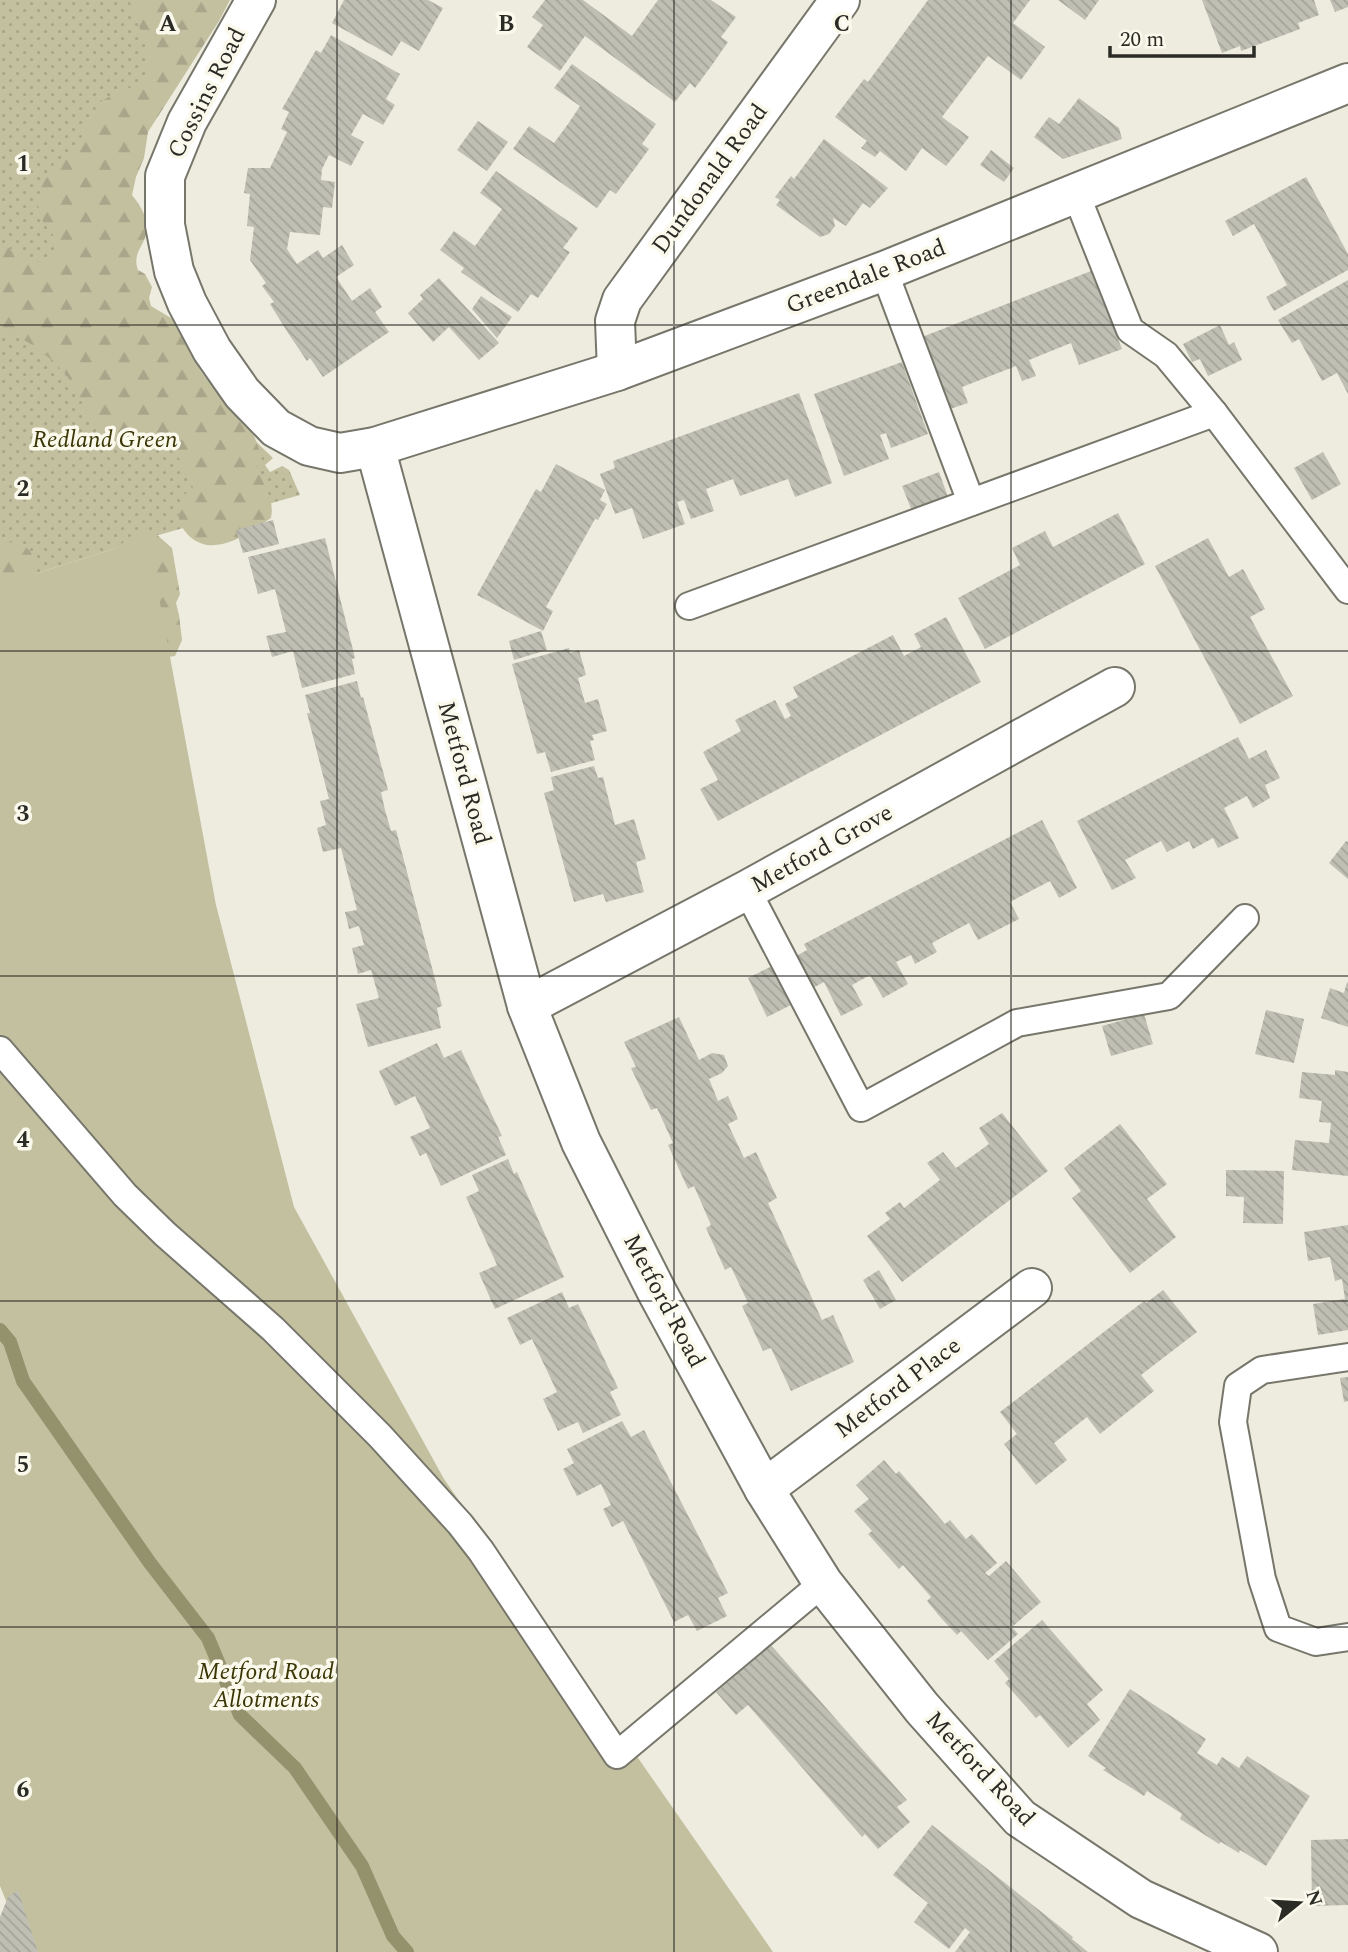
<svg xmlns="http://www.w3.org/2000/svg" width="1348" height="1952" font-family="Spectral,serif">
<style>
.grass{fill:url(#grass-dots)}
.forest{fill:url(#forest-firs)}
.garden{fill:#c3c0a0}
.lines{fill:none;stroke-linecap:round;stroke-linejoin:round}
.stream{stroke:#94916d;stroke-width:14}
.building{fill:url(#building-back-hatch)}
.service-casing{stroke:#77766b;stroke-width:30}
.minor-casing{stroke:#77766b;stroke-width:42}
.service{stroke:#fff;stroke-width:26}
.minor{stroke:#fff;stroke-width:38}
.grid{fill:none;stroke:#2b2b26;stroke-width:2;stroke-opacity:0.55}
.labels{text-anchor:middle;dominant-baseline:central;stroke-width:7;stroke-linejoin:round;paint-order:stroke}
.street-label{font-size:24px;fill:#2b2b26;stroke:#faf9ec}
.park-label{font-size:24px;font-style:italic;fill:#3b3605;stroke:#faf9ec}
.grid-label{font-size:23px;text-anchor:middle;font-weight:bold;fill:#2b2b26;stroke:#faf9ec;stroke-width:7;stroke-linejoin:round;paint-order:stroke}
</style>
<defs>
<pattern id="grass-dots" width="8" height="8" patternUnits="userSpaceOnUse" patternTransform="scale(1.75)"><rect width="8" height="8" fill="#c3c0a0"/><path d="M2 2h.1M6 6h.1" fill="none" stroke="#a8a58a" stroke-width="1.8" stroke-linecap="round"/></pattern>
<pattern id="forest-firs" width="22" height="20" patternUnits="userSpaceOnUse" patternTransform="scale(1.75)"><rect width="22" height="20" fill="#c3c0a0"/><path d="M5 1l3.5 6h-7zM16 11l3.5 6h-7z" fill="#a8a58a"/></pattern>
<pattern id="building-back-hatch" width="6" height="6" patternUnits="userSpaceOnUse" patternTransform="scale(1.75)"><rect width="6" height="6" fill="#c0bfb3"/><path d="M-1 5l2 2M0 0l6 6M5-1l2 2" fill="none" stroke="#a5a49a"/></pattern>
</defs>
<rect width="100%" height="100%" fill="#edecdf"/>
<path class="grass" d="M0,0h214l-92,174 8,106 96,133 47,45 -8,7 5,7 12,-6 7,4 11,25 -152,43 -148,47z"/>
<g class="forest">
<path d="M129,0h101l-11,21 -71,111 -4,26 -8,19 -4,18c9,11 19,27 13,43 -5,12 -12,18 -7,32l7,4 7,13 -3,11 2,8 30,18c7,21 14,43 29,59 5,6 13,9 18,14 19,18 27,38 34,62l-6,8c7,18 19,31 15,51 -18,12 -41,30 -64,27 -21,-4 -35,-26 -26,-46 2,-4 8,-8 12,-11 -14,-42 -25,-47 -68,-40 -11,-8 -22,-15 -30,-25 -11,-14 -17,-32 -28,-47 -16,-19 -43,-41 -67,-45v-87l20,9 14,9 22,-3 1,-19 -14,-18 -6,-20 6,-20 8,-15 23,-18 15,-24 9,-22 20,-11 22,-8 8,-10 2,-19z"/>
<path d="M134,533l22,1 16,14 8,46 -4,9 3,12 3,25 -7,16 -23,3 -49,-99z"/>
<path d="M0,541l22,3 8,7 5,11 2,16 -37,63z"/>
</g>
<path class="garden" d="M148,538l68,367 78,302 150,272 329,473h-746l-27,-66v-1301z"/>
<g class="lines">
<path class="stream" d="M0,1330l10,12 13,39 127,182 58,75 32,77 55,53 67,98 31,70 14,16"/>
</g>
<g class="building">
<path d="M344,0h84l15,8 -24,43 -18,-10 -9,15 -60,-33z"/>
<path d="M545,0h38l49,36 26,-36h53l25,17 -15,20 7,5 -16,23 -17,23 -5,-5 -15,19 -90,-66 -25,35 -33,-24 16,-22 -11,-8z"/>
<path d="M928,0h102l-17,23 32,24 -24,33 -33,-24 -46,61 27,20 -10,13 -13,16 -24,-18 -16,23 -26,-20 -5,6 -14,-9 6,-7 -32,-24 29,-38 4,3z"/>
<path d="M1058,0h41l-14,20z"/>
<path d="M1202,0h112l5,15 -21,8 2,6 -59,22 -1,-5 -18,7z"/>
<path d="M1330,0h18v7l-13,5z"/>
<path d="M331,35l69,39 -14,25 9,6 -12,20 -20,-11 -12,21 13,7 -13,24 -22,-11 -7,14 -1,11 14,2 -3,26 -9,-1 -3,28 -30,-3 -3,17 10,15 21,-14 5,8 19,-13 12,20 -18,12 16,24 18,-13 12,19 -7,5 14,20 -66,45 -13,-19 -3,3 -19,-28 -18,-29 4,-2 -12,-16 4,-3 -16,-23 4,-33 -7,-1 3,-32 -6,-1 4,-25h22l17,-36 -6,-3 8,-17 -7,-3 34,-59 5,3z"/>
<path d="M572,64l84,60 -14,20 7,5 -16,22 -17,23 -6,-4 -13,18 -84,-59 16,-23 25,17 14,-19 12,-18 -26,-18z"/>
<path d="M1079,98l40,30 3,11 -59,20 -29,-22 15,-20 10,7z"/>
<path d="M478,121l30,21 -21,29 -30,-21z"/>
<path d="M824,139l64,49 -18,20 -7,-5 -17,23 -13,-8 2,8 -6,8 -9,3 -44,-32 4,-5 -5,-3 16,-21 3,3z"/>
<path d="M991,150l23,18 -10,14 -24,-17z"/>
<path d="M496,171l82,57 -15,20 7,4 -32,46 -7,-4 -13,18 -57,-40 3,-4 -24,-18 14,-19 21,15 27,-37 -22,-16z"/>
<path d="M1306,177l42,77v16l-74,41 -8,-14 21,-12 -33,-61 -21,12 -8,-15z"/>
<path d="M1091,271l31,78 -43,16 -8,-22 -42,17 7,16 -14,5 -6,-15 -54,21 6,16 -18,6 -28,-72z"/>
<path d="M439,278l60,65 -20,17 -30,-33 -16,15 -25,-29 15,-14 -3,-4z"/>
<path d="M1348,280v114l-11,-21 -15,8 -23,-42 -7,4 -14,-23z"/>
<path d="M481,296l31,21 -15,21 -25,-29z"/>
<path d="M1220,325l9,20 5,-3 8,18 -34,16 -8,-17 -8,3 -9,-18z"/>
<path d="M902,362l26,72 -37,14 -5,-15 -6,2 9,24 -45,17 -30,-82z"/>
<path d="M799,393l33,90 -37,14 -7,-18 -48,17 -7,-17 -27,10 8,22 -23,8 -7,-19 -7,2 8,22 -42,15 -11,-31 -17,6 -15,-40 15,-6 -2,-7z"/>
<path d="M1323,452l18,32 -29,16 -18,-32z"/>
<path d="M556,464l49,26 -5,10 7,4 -9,16 -3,-1 -49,88 7,4 -10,20 -66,-36 59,-106 5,3z"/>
<path d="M939,472l9,25 -36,14 -10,-25z"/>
<path d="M1118,513l27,51 -160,85 -27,-51 62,-33 -8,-17 33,-17 8,16z"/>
<path d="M273,520l6,24 -36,9 -7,-23z"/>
<path d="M325,538l30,120 -3,1 3,15 -53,14 -9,-37 -21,6 -6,-21 20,-4 -11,-43 -17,5 -10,-37z"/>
<path d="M1208,538l21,39 14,-8 22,40 -15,8 43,79 -53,28 -85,-158z"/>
<path d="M946,617l35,65 -263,139 -18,-32 18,-9 -15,-28 38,-21 -6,-11 40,-20 10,19 6,-3 -6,-12 13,-7 -5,-10 100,-52 11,21 17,-9 -7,-13z"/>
<path d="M541,631l6,19 -33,10 -5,-19z"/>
<path d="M569,648l1,5 9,-3 7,25 -8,3 7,25 13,-4 9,32 -15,4 2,5 -4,1 5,19 -44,12 -6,-20 -8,2 -25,-90z"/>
<path d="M357,681l4,17 2,-1 25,93 -7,2 4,18 6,21 5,-1 46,176 -5,2 4,20 -73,19 -12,-43 23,-6 -8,-28 -13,4 -6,-26 12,-3 -5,-19 -10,3 -4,-17 12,-2 -16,-62 -18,4 -6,-24 9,-3 -6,-24 9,-2 -22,-86h3l-5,-18z"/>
<path d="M1238,737l11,22 17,-9 14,28 -15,7 5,13 -17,10 -6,-12 -23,12 15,30 -21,10 -5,-10 -20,11 -4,-8 -22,11 -6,-11 -36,19 11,18 -24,12 -35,-69z"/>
<path d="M594,766l4,12 5,-1 12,48 19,-6 12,40 -10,3 8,30 -38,10 -3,-8 -29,8 -30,-109 10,-3 -3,-13z"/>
<path d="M1042,820l35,68 -18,10 -9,-17 -40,21 9,17 -41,21 -9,-17 -37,20 5,9 -22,12 -4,-9 -15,7 12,22 -25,14 -13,-23 -18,10 11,20 -22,11 -17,-34 -17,9 -16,-32 16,-9 -3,-6z"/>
<path d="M1346,841l2,1v37l-19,-16z"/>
<path d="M774,965l19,39 -26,13 -19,-39z"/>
<path d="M1347,982l1,1v44l-27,-9 9,-30 14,5z"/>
<path d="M1266,1010l38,9 -10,44 -39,-9z"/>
<path d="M1144,1014l9,30 -42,12 -9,-30z"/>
<path d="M679,1017l20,43 13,-7 12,2 4,11 -6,7 -13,6 9,22 10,-5 10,23 -10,5 16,34 12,-6 21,46 -9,5 54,117 11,-5 21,47 -63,29 -20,-43 -8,3 -21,-45 6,-3 -7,-15 -10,-21 -6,3 -19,-42 5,-3 -17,-39 -6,3 -20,-44 5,-2 -16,-35 -6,2 -20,-42 5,-1 -12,-25z"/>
<path d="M437,1043l7,15 17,-8 41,86 -4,1 8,18 -65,31 -15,-33 -6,3 -10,-19 20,-9 -15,-32 -20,10 -16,-35z"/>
<path d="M1335,1070l13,2v104l-56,-6 3,-30 34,3 2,-20 -12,-1 3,-21 -23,-3 3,-26 33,3z"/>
<path d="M1002,1113l46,58 -146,111 -35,-46 23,-17 -5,-6 15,-11 4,6 36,-28 -13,-17 16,-11 13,16 33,-24 -10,-16z"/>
<path d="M1120,1124l47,60 -20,15 29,38 -46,36 -58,-75 9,-7 -17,-23z"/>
<path d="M508,1159l6,15 3,-2 47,105 -69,32 -16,-36 18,-8 -31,-68 13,-6 -7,-16z"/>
<path d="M1226,1170l58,1 -1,53 -40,-1 1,-26 -18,-1z"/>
<path d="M1348,1225v105l-30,5 -5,-31 32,-5 -3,-20 -7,2 -5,-24 -22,4 -4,-29z"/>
<path d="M879,1270l17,30 -16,9 -17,-29z"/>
<path d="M1163,1290l34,42 -56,43 13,16 -54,43 -13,-17 -33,26 13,17 -31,25 -32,-41 13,-10 -17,-22 144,-111 2,2z"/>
<path d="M562,1292l7,16 9,-4 40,84 -8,4 11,23 -38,18 -5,-11 -20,9 -15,-32 14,-7 -25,-53 -12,6 -13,-27z"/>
<path d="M1348,1377v24l-4,1 -4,-24z"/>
<path d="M622,1421l9,16 13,-7 84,163 -10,5 9,18 -30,15 -9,-16 -14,7 -51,-101 -11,6 -9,-18 8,-4 -10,-21 -24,12 -14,-27 11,-6 -7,-14z"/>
<path d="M884,1460l12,14 3,-3 46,53 5,-4 16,19 6,-5 25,29 -12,10 4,3 17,-15 35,41 -29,25 6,7 -30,26 -27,-29 -4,4 -16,-17 -14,-17 4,-4 -28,-32 -4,4 -31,-35 4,-3 -18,-20 15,-12 -13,-14z"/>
<path d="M1042,1620l61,70 -16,14 13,16 -32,28 -28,-33 -4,3 -31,-35 4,-4 -15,-18z"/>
<path d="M771,1645l136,155 -10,7 13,15 -32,27 -13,-15 -3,3 -114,-132 -12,10 -20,-23z"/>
<path d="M1130,1689l76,50 -9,14 20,12 5,-8 17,11 8,-12 63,40 -44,70 -26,-16 -1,3 -18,-11 -2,2 -39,-25 2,-5 -35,-23 -3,5 -41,-26 3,-2 -18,-12z"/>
<path d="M932,1825l141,112 -1,2 16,13h-133l15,-20 -5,-4 -16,21 -35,-27 14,-19 -35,-28z"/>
<path d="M1348,1839v66l-36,1 -1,-66z"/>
<path d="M18,1890l20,62h-38v-35l8,-20z"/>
</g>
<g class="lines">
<g class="service-casing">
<g id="service">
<path d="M1076,194l54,136 36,25 48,58 134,177"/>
<path d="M884,271l87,231"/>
<path d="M689,606l525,-193"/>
<path d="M747,890l114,218 156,-85 152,-27 76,-78"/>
<path d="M0,1050l125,145 40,39 108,95 107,107 80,88 21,27 136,204 206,-172"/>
<path d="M1348,1357l-86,13 -24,16 -5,36 29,157 16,49 38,14 32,-5"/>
</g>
</g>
<g class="minor-casing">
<g id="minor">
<path d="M256,0l-69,122 -22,54v49l9,46 13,32 25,47 30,43 34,35 33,18 31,7 35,-6 242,-76 267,-100 464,-188"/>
<path d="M617,371l-2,-50 7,-21 218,-300"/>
<path d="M375,447l152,559 54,136 76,150 107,197 59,94 99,125 98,110 121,81 117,53"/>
<path d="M527,1006l220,-116 368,-203"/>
<path d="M764,1489l268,-201"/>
</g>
</g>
<use href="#service" class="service"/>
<use href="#minor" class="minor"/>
</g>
<path class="grid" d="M337,0v1952M674,0v1952M1011,0v1952M0,325h1348M0,651h1348M0,976h1348M0,1301h1348M0,1627h1348"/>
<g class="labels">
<g class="street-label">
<text transform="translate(207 93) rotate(-63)">Cossins Road</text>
<text transform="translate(710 179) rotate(-54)">Dundonald Road</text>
<text transform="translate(866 277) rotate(-21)">Greendale Road</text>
<text transform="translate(464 773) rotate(75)">Metford Road</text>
<text transform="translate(822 849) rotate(-29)">Metford Grove</text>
<text transform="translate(664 1301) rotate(62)">Metford Road</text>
<text transform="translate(898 1388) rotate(-37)">Metford Place</text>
<text transform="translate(980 1769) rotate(47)">Metford Road</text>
</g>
<g class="park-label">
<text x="105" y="440">Redland Green</text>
<text x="266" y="1672">Metford Road<tspan x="266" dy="28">Allotments</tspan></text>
</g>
</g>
<g class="grid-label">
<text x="168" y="31">A</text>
<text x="506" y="31">B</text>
<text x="842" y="31">C</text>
<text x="23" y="171">1</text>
<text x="23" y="496">2</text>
<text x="23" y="821">3</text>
<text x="23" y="1147">4</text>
<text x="23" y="1472">5</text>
<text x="23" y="1797">6</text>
</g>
<g transform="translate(1299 1903) rotate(72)" stroke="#faf9ec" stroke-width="5" paint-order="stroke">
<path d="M0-5L12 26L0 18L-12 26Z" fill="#2b2b26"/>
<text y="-10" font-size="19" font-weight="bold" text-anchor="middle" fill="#2b2b26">N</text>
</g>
<path d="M1110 46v10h144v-10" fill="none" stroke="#2b2b26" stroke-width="3.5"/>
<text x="1120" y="46" font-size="21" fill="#2b2b26" stroke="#faf9ec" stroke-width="5" paint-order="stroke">20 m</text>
</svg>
